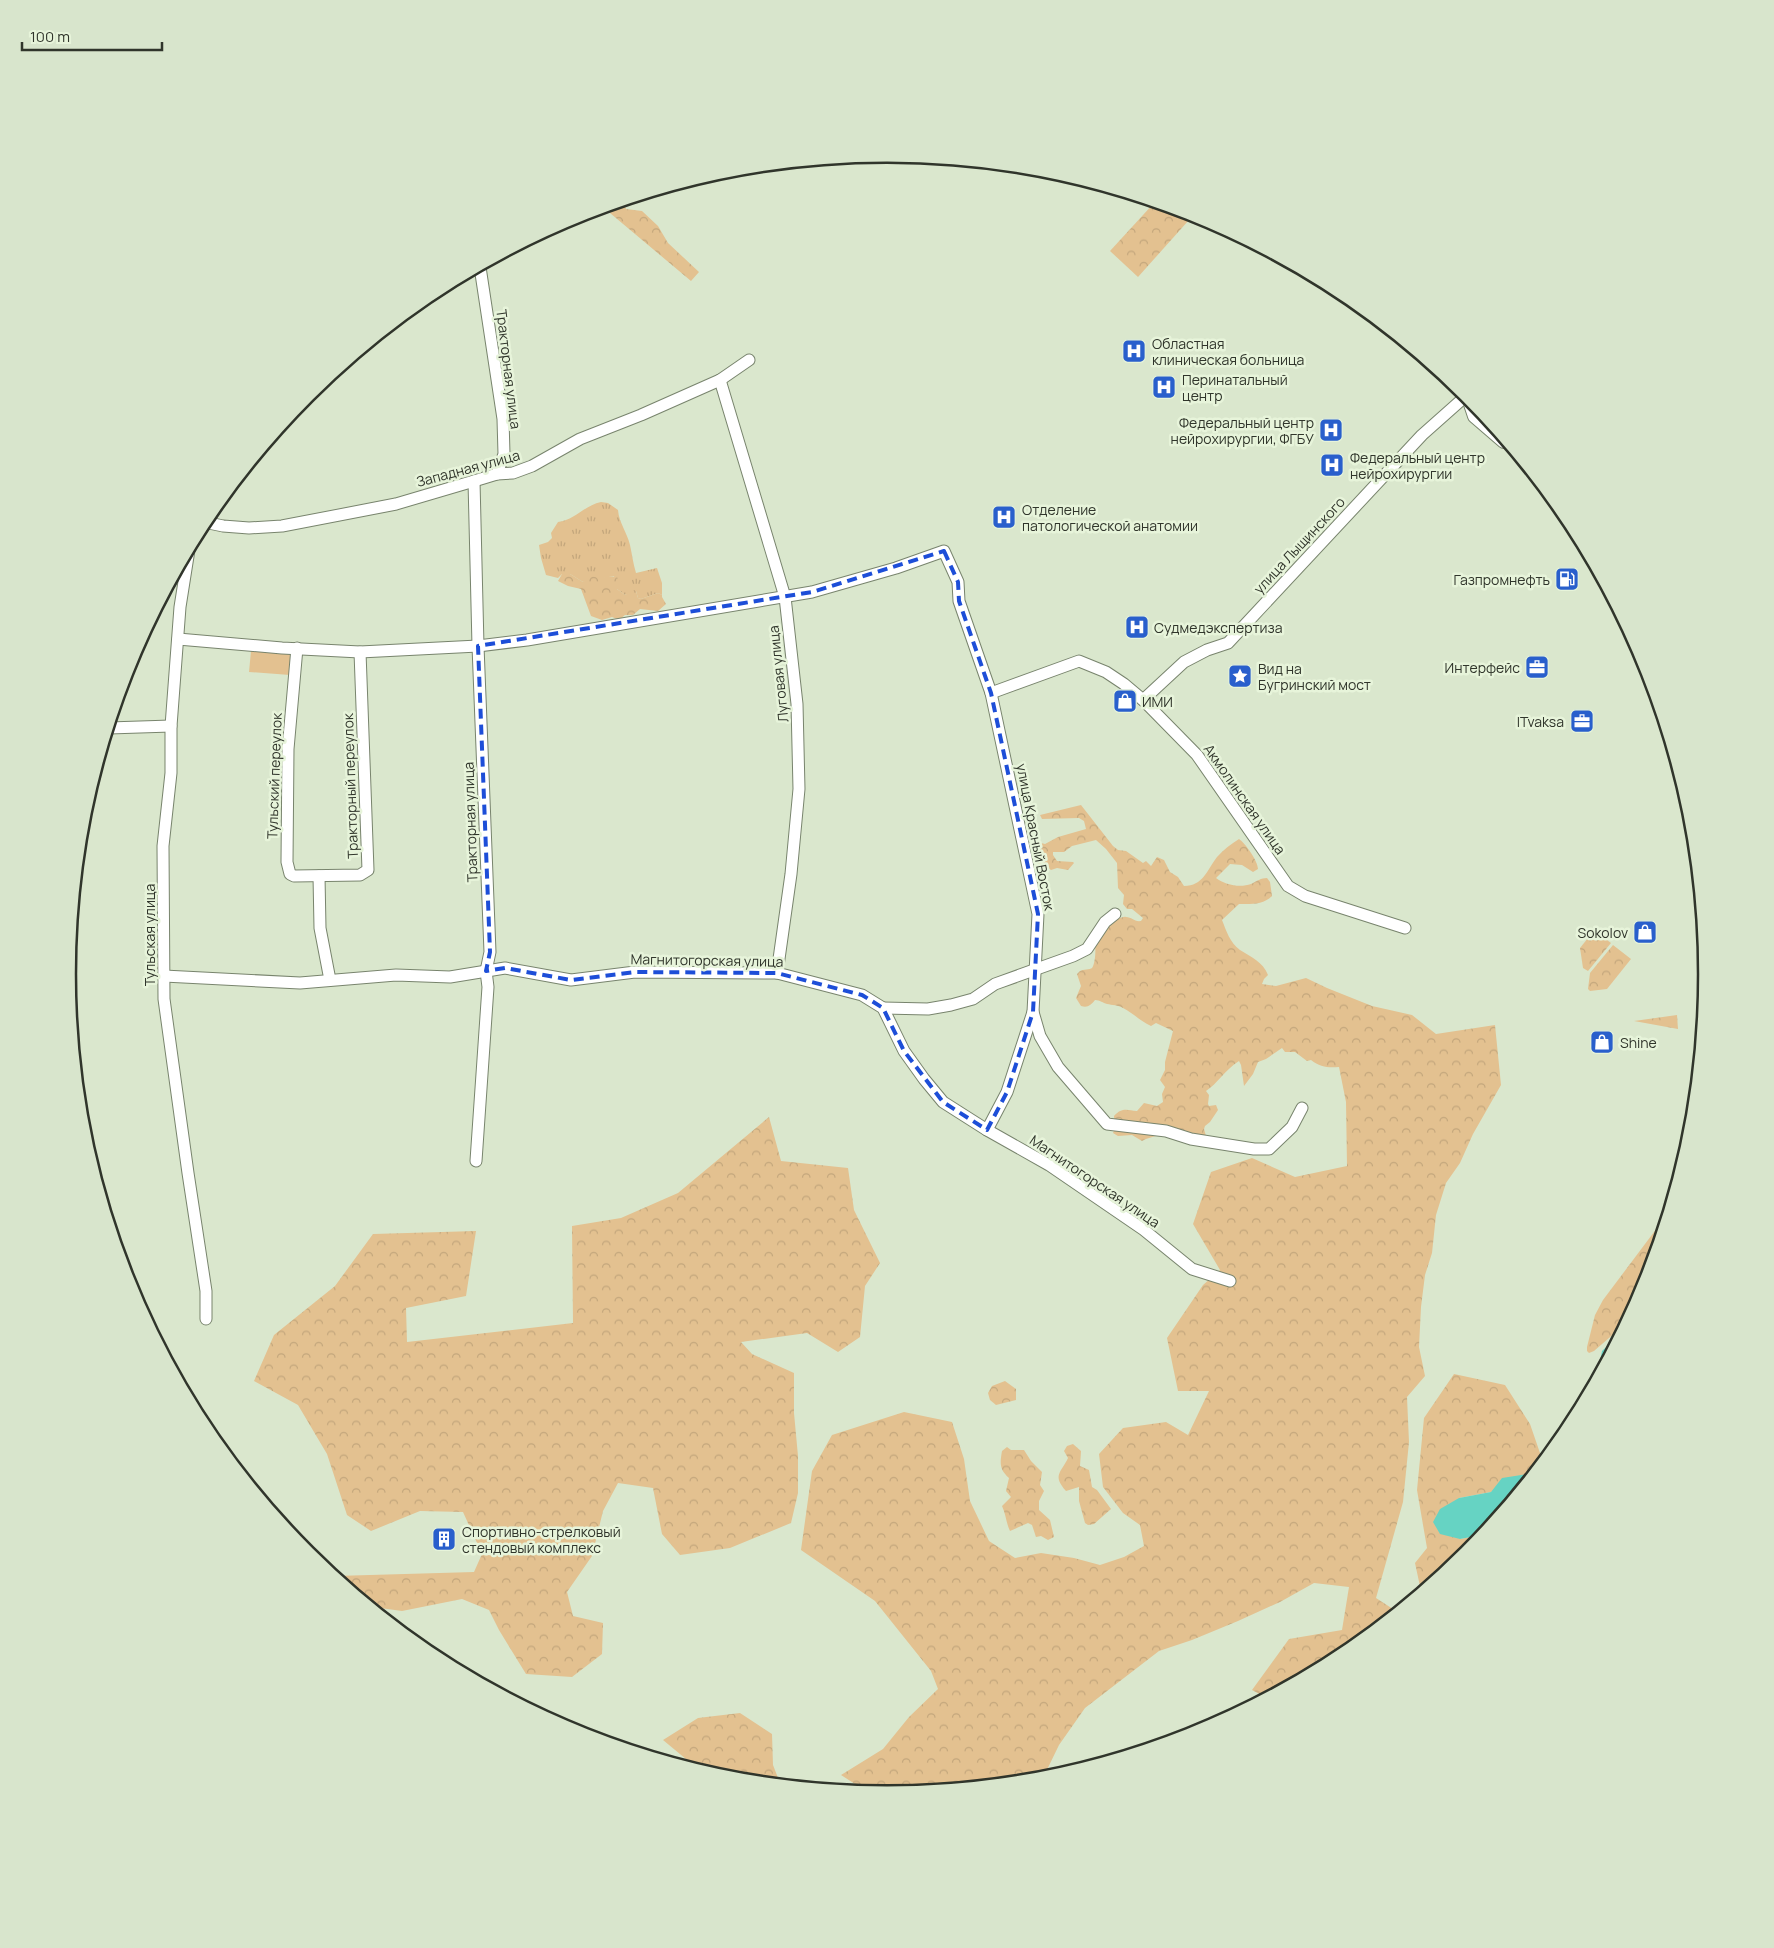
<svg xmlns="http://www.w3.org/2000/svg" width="1774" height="1948" font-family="Manrope,sans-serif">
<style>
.grass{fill:url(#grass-tufts)}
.forest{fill:url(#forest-crowns)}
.garden{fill:#e3c190}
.water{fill:#66d3c3}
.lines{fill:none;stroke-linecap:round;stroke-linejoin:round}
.minor-casing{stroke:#78846d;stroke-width:13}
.major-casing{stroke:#78846d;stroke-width:16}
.minor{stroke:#fff;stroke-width:11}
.major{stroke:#fff;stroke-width:14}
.marked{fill:none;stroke:#1d4ed8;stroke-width:4;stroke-dasharray:10 6;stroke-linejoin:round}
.labels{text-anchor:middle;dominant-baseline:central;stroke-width:5;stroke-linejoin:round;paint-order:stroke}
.poi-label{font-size:14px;fill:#30352b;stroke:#e7f4da;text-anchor:start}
.street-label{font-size:14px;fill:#30352b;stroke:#e7f4da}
.rim{fill:none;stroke:#30352b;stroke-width:2.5}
</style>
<defs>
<pattern id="grass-tufts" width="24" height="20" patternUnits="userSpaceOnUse" patternTransform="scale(1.25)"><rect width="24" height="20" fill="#e3c190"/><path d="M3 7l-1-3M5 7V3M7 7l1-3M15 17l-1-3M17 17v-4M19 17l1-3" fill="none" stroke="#c3a67c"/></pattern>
<pattern id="forest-crowns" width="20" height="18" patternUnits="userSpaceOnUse" patternTransform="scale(1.25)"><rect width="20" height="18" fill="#e3c190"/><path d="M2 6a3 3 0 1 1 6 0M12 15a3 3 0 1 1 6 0" fill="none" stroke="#c3a67c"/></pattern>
</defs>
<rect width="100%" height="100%" fill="#dae7cd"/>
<path class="grass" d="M601,502l7,1 10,7c1,13 9,22 12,35 2,9 3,18 6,28l21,-5 5,15v12l-4,-2 -17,6 -3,-1 -2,-7 -11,4 -8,-6 -3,-13 -31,6 -13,-8h-8l-4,4 -12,-3 -5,-17 -2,-13 9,-3 4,-4 -1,-5 7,-11c17,-2 27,-17 43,-20z"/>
<g class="forest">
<path d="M623,202l3,7 16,2 16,15 10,17 31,29 -8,9 -87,-73z"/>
<path d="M1154,203l24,7 11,10 -51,57 -28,-26z"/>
<path d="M562,574h8l13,8 9,-6c10,4 18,-2 26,2l-1,11 8,6 9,-5 2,1 2,7 3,1 17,-6 4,2v2l4,7 -8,7 -18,-2 -7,6h-8l-6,5 -7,-3 -10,3 -11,-4 -10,-27 -13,-3 -10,-5z"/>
<path d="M1081,805l32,41 5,4 8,1 17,12 3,-2 5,5 6,-9 7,3 6,12 8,5 6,9c19,0 23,-16 33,-29 6,-7 14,-13 22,-18 6,4 19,22 19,30l-5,3 -11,-7 -12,-1 -14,14c9,7 24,10 35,6 6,-3 10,-6 16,-6l3,4 2,14c-9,9 -20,8 -33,8l-17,16c4,10 8,23 18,30 11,7 23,12 28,25l-4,4 -2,5 14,2 30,-8 21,10 45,18 40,9 24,19 59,-9 6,60 -28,49 -13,29 -14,20 -10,32 -4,38 -7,22 -4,32 -2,40 6,29 -18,21 2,45 -6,60 -27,96 20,13 -54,45 -77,41 -13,-7 37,-51 53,-9 7,-43 -35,-4 -34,19 -42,19 -46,19 -33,11 -74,57 -26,37 -16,33 -156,15 -21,-2 -25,-16 42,-26 26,-32 29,-28 -7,-18 -56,-70 -74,-51 11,-79 20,-36 72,-23 48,10 12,37 6,42 19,40 26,17 26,-5 33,5 26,7 24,-8 20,-11 -4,-21 -17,-12 -20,-26 -4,-33 24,-26 43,-6 22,13 21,-44h-31l-11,-53 36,-53 17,-15 -27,-46 18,-52 41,-14 43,19 52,-11 -1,-64 -7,-35c-11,1 -19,0 -28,-7l-4,1 -12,-9h-10l-3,-4 -16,11 -8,3 -5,12 -9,12 -3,-21 -2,-4c-14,9 -22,23 -33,30l3,4 -1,9 1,2 7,-1 2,5 -8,12 -5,4 -1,3 2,7c-22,-1 -44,-5 -64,5l-10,-6 -14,1 -5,-3 2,-5 -1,-12c8,-9 13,-6 23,-5l7,-8 13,3 6,-4 -1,-8 3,-7 -5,-7 5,-10v-8l8,-31 -17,-8 -5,3c-11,-5 -18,-13 -28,-18 -5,-3 -11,-3 -16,-4 -4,-1 -7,-4 -12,-4 -4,5 -7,8 -14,6l-5,-8 5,-12 -4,-12 3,-3c3,-2 10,-1 12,-3 3,-4 4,-17 3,-22l15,-24c6,-1 12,-6 16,-5 6,0 8,5 15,4l2,-3 -11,-9h-5l-4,-5 1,-9 -6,-7 -1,-25 -11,-14 -10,-9 -24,6 -8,6h-11v3l4,6 16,1 1,1 -6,7 -11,-2 -6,2 -4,-3 -6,5 -3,-1 -2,-18 2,-3 -1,-8 8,2 13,-7 28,-8 -2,-8 -5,-3 -37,1 -2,-4z"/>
<path d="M1595,931l16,12 -23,28 -5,-3 -3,-20 12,-15z"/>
<path d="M1613,945l18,14 -24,30 -17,2 -2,-2 2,-16z"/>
<path d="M1677,1015l1,14 -44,-8z"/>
<path d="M769,1117l12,44 67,7 6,42 26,53 -15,23 -5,51 -22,15 -31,-19 -66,9 11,12 42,19v40l4,43v37l-7,30 -61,25 -50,7 -18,-21 -9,-46 -35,-5 -15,28 -11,45 -25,36 6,24 30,7 -1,31 -30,23 -46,-3 -27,-44 -10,-20 -27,-11 -60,12 -29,-4 -38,-31 139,-4 8,-18 -19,-42 -43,-1 -49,20 -24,-16 -20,-61 -29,-49 -44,-24 20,-46 61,-49 38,-52 103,-3 -10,65 -60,12 1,34 166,-19 -1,-97 49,-8 57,-25z"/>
<path d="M1666,1216l-22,72 -20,37 -30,26 -5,2 -2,-2v-4l8,-32 8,-15z"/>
<path d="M1454,1374l51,11 25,39 10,29 8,1 -15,19 -18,4 -24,15 -32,6 1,41 22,-4 -16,19 -45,37 -6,-28 12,-15 -10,-58 7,-72z"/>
<path d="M1005,1381l11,8v11l-20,5 -6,-5 -2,-7 4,-7z"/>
<path d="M1073,1444l8,7 -1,15 9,4 3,17 5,3 14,19 -17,15 -6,1 -3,-2 -6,-22v-14l-13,4c-14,-16 -5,-18 2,-33l-4,-7 3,-5z"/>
<path d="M1007,1447l4,3h13l7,11 11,11 -2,13 4,6 -5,10v9l11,10 4,17 -6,3 -7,-4 -5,1 -4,-12 -4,-2 -18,8c-4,-8 -4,-17 -8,-25l9,-9 -5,-6 3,-13c-10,-9 -9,-15 -7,-27z"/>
<path d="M740,1713l32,21 1,31 7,18 -53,-5 -29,-9 -35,-29 35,-22z"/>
</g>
<path class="garden" d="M251,651l40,3 -1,21 -41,-3z"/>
<g class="water">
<path d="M1618,1336l-21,40 5,-25z"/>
<path d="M1533,1473l-51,62 -22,4 -20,-5 -7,-12 7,-13 19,-11 32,-6 11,-14z"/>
</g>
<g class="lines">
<g class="minor-casing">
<g id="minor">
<path d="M480,267l23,152 1,35 -7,20"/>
<path d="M720,380l65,217 12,107 2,85 -8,85 -14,99"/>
<path d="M474,481l4,165 12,306 -4,19 2,16 -12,174"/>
<path d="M204,522l19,4 26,2 33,-2 114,-22 78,-23 23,-7 16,-1 19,-7 48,-27 61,-24 79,-35 29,-20"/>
<path d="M189,550l-9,57 -9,119v47l-8,73 1,153 24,174 18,118v28"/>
<path d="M178,639l104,9 78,4 118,-6 49,-6 285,-48 84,-24 48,-17 14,31 1,19 32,92 47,221 -5,98 -26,80 -20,38"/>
<path d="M297,648l-9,101 -1,113 3,12 4,2 66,-1 8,-5 -8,-218"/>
<path d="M991,693l88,-32 27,11 18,12 19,16 54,55 91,131 17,10 100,32"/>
<path d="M1143,700l41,-38 23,-12 21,-7 194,-208 45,-40"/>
<path d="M109,728l62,-2"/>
<path d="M319,876l1,52 10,52"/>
<path d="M164,976l136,7 96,-8 54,2 55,-9 66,12 64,-8 142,1 85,22 21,13 21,43 20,28 19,23 44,28 62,35 95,65 48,39 38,12"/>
<path d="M883,1008l45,1 23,-4 22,-6 22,-15 78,-28 14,-7 18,-27 10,-8"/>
<path d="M1033,1012l7,24 18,31 49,57 59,7 25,8 63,10h15l23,-22 10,-19"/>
</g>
</g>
<g class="major-casing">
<path id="major" d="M1469,398l6,18 29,25"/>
</g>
<use href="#minor" class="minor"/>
<use href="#major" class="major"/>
</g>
<path class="marked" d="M944,551l14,31 1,19 32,92 47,221 -5,98 -26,80 -20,38 -44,-28 -39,-51 -21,-43 -21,-13 -85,-22 -142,-1 -64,8 -66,-12 -19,3 4,-19 -12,-306 334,-54z"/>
<defs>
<g id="hospital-square" transform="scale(1.25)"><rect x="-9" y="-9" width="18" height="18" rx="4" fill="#295fcc" stroke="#e7f4da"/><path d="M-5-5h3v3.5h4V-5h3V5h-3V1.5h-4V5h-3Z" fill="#fff"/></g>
<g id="fuel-square" transform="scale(1.25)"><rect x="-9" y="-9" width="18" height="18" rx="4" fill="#295fcc" stroke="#e7f4da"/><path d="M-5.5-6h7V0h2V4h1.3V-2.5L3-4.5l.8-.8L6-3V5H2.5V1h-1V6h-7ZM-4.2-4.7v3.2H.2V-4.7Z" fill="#fff"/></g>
<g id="office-square" transform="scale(1.25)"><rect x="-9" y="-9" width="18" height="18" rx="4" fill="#295fcc" stroke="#e7f4da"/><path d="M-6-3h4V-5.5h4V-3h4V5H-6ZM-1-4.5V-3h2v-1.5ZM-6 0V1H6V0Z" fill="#fff"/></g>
<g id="sight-square" transform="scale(1.25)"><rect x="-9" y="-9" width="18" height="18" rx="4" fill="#295fcc" stroke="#e7f4da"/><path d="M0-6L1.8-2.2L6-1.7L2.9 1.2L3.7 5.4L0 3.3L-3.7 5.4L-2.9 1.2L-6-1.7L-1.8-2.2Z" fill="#fff"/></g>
<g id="shop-square" transform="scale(1.25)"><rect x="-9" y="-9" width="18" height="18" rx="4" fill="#295fcc" stroke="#e7f4da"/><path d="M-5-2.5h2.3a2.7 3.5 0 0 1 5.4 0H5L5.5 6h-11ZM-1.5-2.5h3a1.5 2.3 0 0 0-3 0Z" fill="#fff"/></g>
<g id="building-square" transform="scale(1.25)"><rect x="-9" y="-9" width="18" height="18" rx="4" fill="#295fcc" stroke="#e7f4da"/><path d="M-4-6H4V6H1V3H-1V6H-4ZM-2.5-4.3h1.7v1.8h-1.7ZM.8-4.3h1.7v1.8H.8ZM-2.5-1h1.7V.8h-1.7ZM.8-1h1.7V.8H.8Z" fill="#fff"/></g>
</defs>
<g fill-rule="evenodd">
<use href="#hospital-square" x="1134" y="351"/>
<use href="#hospital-square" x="1164" y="387"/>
<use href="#hospital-square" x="1331" y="430"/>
<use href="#hospital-square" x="1332" y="465"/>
<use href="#hospital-square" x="1004" y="517"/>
<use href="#fuel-square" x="1567" y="579"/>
<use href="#hospital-square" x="1137" y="627"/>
<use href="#office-square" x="1537" y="667"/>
<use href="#sight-square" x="1240" y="676"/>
<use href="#shop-square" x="1125" y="701"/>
<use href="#office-square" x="1582" y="721"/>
<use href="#shop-square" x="1645" y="932"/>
<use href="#shop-square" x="1602" y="1042"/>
<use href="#building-square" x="444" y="1539"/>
</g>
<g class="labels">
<g class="poi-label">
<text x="1152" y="343">Областная<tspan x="1152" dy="16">клиническая больница</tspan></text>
<text x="1182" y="379">Перинатальный<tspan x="1182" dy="16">центр</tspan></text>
<text x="1314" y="422" text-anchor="end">Федеральный центр<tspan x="1314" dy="16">нейрохирургии, ФГБУ</tspan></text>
<text x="1350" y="457">Федеральный центр<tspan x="1350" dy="16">нейрохирургии</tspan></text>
<text x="1022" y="509">Отделение<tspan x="1022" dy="16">патологической анатомии</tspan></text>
<text x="1550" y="579" text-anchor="end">Газпромнефть</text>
<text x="1154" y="627">Судмедэкспертиза</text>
<text x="1520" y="667" text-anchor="end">Интерфейс</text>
<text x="1258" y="668">Вид на<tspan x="1258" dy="16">Бугринский мост</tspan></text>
<text x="1142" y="701">ИМИ</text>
<text x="1564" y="721" text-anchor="end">ITvaksa</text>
<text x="1628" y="932" text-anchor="end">Sokolov</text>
<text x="1620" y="1042">Shine</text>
<text x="462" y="1531">Спортивно-стрелковый<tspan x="462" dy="16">стендовый комплекс</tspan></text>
</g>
<g class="street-label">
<text transform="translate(509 369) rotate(83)">Тракторная улица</text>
<text transform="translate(468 468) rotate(-15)">Западная улица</text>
<text transform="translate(1299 545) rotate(-47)">улица Лыщинского</text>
<text transform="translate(778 674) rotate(-96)">Луговая улица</text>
<text transform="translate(274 776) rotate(-88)">Тульский переулок</text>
<text transform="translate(350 786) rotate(-92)">Тракторный переулок</text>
<text transform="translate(1245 799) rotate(55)">Акмолинская улица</text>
<text transform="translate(470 822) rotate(-92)">Тракторная улица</text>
<text transform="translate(1036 837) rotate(79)">улица Красный Восток</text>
<text transform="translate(149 935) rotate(-90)">Тульская улица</text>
<text transform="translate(707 960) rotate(1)">Магнитогорская улица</text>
<text transform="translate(1095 1181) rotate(34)">Магнитогорская улица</text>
</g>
</g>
<path d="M0 0H1774V1948H0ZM76 974a811 811 0 1 1 1622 0a811 811 0 1 1-1622 0Z" fill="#d8e5cc" fill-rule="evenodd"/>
<path class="rim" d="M76 974a811 811 0 1 1 1622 0a811 811 0 1 1-1622 0Z"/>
<path d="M22 42v8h140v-8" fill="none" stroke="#30352b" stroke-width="2.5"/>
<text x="30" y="42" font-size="15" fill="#30352b" stroke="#e7f4da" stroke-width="4" paint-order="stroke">100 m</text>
</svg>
